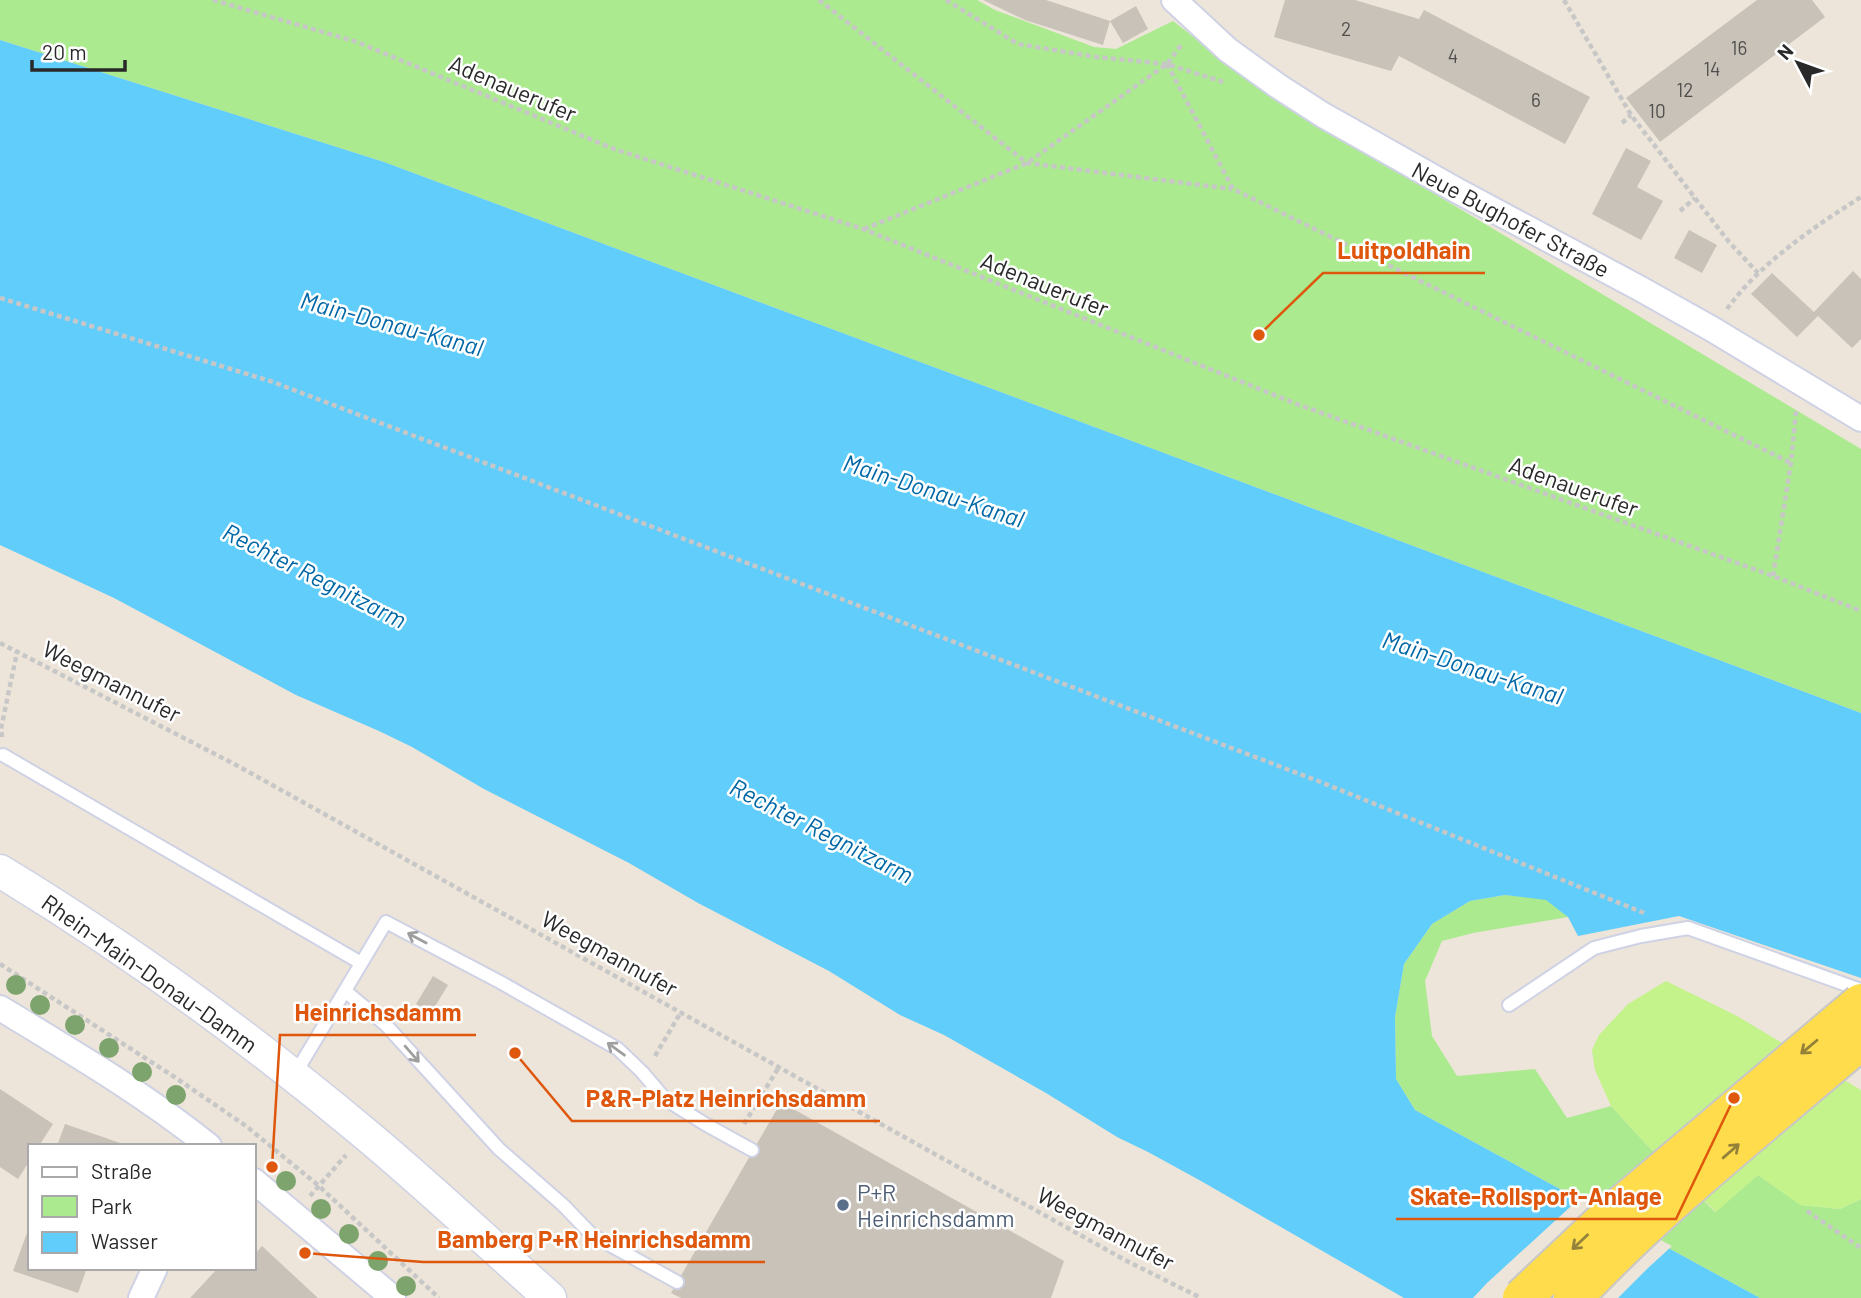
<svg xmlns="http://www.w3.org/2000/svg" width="1861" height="1298" font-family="Barlow,sans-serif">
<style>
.green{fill:#abea8f}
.pitch{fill:#c3f38a}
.water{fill:#60cdfb}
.pier{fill:#ede5d9}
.building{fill:#c8c2b9}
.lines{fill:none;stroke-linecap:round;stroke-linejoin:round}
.service-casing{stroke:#ced2e4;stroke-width:16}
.minor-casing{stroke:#ced2e4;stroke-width:28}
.tertiary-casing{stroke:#ced2e4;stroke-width:35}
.path{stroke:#c7c7c7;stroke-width:4.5;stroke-dasharray:5 3.5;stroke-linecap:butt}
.service{stroke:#fff;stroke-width:12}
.minor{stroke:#fff;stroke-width:24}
.tertiary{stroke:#fff;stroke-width:32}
.primary-bridge-casing{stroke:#c7c7c7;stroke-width:42;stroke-linecap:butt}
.primary-bridge{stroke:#ffdc4c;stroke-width:38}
.tree{fill:#7da46c}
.oneway{stroke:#9f9f9f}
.oneway2{stroke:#94823a}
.service-dot{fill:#5c6f8a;stroke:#fff;stroke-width:2.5}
.labels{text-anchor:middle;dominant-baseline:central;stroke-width:5;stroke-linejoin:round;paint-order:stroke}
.number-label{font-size:19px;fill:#514f4d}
.street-label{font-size:23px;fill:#292929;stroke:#fff}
.service-label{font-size:23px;fill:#4e5e75;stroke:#fff;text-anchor:start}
.water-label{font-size:24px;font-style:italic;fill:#0067a6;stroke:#fff}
.leader{fill:none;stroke:#de570d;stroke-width:2.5}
.callout-dot{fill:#de570d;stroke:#fff;stroke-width:2.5}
.callout-label{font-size:24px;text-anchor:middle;font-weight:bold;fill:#de570d;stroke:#fff;stroke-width:5;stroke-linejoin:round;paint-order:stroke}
</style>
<rect width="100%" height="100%" fill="#ede5d9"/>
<g class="green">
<path d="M0,0h977l18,10 99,37 22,2 57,-28 45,35 95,65 548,328v264l-1477,-551 -384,-122z"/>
<path d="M1505,895l41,4 22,18 -95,16 -31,8 -17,40 7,55 25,40 78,-7 32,49 44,-12 34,37 70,69 43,-37 43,30 39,4 21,-10v99h-101l-345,-188 -19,-31 -1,-62 9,-53 28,-40 38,-23z"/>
</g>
<path class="pitch" d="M1666,981l71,35 124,74v109l-21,10 -40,-4 -42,-30 -42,37 -71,-69 -34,-37 -16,-36 -3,-20 7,-15 29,-31z"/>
<path class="water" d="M0,40l384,122 1477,551v265l-182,-62 -101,20 -10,-19 -22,-17 -41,-5 -35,6 -38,23 -28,40 -9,53 1,62 19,31 345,188h-356l-203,-117 -53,-29 -31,-15 -71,-44 -102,-58 -44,-20 -71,-44 -131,-68 -69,-40 -145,-74 -72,-42 -33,-16 -83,-36 -182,-97 -114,-53z"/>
<path class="pier" d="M1581,1197l91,49 -24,22 -30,30h-145l14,-15z"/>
<g class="building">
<path d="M983,0h63l64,21 26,-15 12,23 -25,14 -13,-22 -7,24 -78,-25z"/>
<path d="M1285,0h70l64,19 5,-9 166,87 -25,47 -166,-88 -8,15 -117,-34z"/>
<path d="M1757,0h55l13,17 -165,125 -34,-44z"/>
<path d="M1626,148l25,13 -14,26 26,14 -22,39 -49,-26z"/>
<path d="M1689,230l28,15 -15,28 -28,-15z"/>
<path d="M1853,271l8,8v60l-9,9 -34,-32 -21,21 -46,-43 21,-21 42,39z"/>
<path d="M433,976l15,9 -17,28 -15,-9z"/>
<path d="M0,1089l53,35 -14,22h-9v14l-12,19 -18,-12z"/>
<path d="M781,1102l283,159 -13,37h-370l-10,-5z"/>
<path d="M65,1124l61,21v1h-69z"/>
<path d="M30,1225v43h57l-9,25 -65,-22z"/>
<path d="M262,1246l56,52h-128l28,-30h36v-13z"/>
</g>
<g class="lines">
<g class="service-casing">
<g id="service">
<path d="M3,755l358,208"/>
<path d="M345,991l40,33 114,125 64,56 29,30 85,47"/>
<path d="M1509,1005l85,-57 47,-12 47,-8 173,62"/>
<path d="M295,1074l91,-152 114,60 118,67 24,23 23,27 40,25 47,26"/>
</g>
</g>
<g class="minor-casing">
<g id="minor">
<path d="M1174,0l54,50 50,36 45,29 133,75 183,98 73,41 149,90"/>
<path d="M0,1008c71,43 144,86 209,138"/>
<path d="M254,1181l139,117"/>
<path d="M141,1298l14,-30"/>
</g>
</g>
<g class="tertiary-casing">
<path id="tertiary" d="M0,871c127,77 249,166 363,261 64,53 125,111 187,166"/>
</g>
<g class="path">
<path d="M213,0l144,42 257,107 249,80 431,174 479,173 88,35"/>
<path d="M819,0l208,163 205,26"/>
<path d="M946,0l72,44 78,13 71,7 56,18"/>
<path d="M1564,0l67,115 98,127 29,31"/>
<path d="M1167,64l66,125 558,274"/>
<path d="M1622,123l9,-8"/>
<path d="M1680,211l15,-13"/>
<path d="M864,229l163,-66 140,-99 15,-20"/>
<path d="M0,298l273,84 1045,399 326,132"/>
<path d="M1727,309c33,-46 87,-82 134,-112"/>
<path d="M1773,576l18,-113 5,-52"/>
<path d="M0,643l238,123 887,494 76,38"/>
<path d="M2,737l-1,-8 16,-77"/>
<path d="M0,964l176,114 70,48 73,60 120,112"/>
<path d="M655,1056l26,-44"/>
<path d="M744,1124l35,-57"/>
<path d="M310,1196l36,-41"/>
<path d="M1807,1211l54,37"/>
</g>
<use href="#service" class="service"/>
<use href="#minor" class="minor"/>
<use href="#tertiary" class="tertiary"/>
<g class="primary-bridge-casing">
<g id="primary-bridge">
<path d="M1522,1298l86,-81 253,-214"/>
<path d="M1573,1298c88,-94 191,-174 288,-258"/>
</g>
</g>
<use href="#primary-bridge" class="primary-bridge"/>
</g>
<g class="tree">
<circle cx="16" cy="985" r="10"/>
<circle cx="40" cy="1005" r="10"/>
<circle cx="75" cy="1025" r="10"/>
<circle cx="109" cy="1048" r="10"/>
<circle cx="142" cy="1072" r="10"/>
<circle cx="176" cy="1095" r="10"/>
<circle cx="286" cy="1181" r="10"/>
<circle cx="321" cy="1209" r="10"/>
<circle cx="349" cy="1234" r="10"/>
<circle cx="378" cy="1261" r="10"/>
<circle cx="406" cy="1286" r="10"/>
</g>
<defs><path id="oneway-shaft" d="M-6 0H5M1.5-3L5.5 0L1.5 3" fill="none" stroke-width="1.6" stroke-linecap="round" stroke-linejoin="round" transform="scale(1.75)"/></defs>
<g class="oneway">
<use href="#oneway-shaft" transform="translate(417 938) rotate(-152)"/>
<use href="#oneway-shaft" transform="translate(616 1049) rotate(-144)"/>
<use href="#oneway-shaft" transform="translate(412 1054) rotate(49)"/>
</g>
<g class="oneway2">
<use href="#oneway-shaft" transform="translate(1809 1047) rotate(140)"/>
<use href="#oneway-shaft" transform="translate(1731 1151) rotate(-41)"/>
<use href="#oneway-shaft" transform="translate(1580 1242) rotate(137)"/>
</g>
<circle class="service-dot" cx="843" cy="1205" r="7"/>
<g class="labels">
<g class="number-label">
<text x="1346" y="28">2</text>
<text x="1739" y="47">16</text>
<text x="1453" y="55">4</text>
<text x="1712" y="68">14</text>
<text x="1685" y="89">12</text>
<text x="1536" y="99">6</text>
<text x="1657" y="110">10</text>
</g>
<g class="street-label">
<text transform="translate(513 88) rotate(23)">Adenauerufer</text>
<text transform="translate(1511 219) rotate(28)">Neue Bughofer Straße</text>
<text transform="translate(1045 284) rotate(22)">Adenauerufer</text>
<text transform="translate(1574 486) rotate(20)">Adenauerufer</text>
<text transform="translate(112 681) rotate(27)">Weegmannufer</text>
<text transform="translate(610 953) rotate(29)">Weegmannufer</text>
<text transform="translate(150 973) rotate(35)">Rhein-Main-Donau-Damm</text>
<text transform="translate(1106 1228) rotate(28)">Weegmannufer</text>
</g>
<g class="service-label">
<text x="857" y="1192">P+R<tspan x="857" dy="26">Heinrichsdamm</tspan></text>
</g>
<g class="water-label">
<text transform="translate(392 323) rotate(15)">Main-Donau-Kanal</text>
<text transform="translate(934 490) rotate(18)">Main-Donau-Kanal</text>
<text transform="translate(315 575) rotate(27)">Rechter Regnitzarm</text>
<text transform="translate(1473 667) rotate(18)">Main-Donau-Kanal</text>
<text transform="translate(822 830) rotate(27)">Rechter Regnitzarm</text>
</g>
</g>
<path class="leader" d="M1259 335L1323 273H1485M272 1167L280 1035H476M515 1053L572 1121H880M1734 1098L1676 1219H1396M305 1253L423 1262H765"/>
<g class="callout-dot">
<circle cx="1259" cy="335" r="7"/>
<circle cx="272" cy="1167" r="7"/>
<circle cx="515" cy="1053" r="7"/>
<circle cx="1734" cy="1098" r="7"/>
<circle cx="305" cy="1253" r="7"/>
</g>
<g class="callout-label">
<text x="1404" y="259">Luitpoldhain</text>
<text x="378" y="1021">Heinrichsdamm</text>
<text x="726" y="1107">P&amp;R-Platz Heinrichsdamm</text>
<text x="1536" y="1205">Skate-Rollsport-Anlage</text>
<text x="594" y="1248">Bamberg P+R Heinrichsdamm</text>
</g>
<rect x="28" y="1144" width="228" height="126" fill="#ffffff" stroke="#a9a9a9" stroke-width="2"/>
<rect x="42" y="1167" width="35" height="10" fill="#ffffff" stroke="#a9a9a9" stroke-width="2"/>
<text x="91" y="1179" font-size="21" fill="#292929">Straße</text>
<rect x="42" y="1196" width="35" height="21" fill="#abea8f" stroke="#a9a9a9" stroke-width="2"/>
<text x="91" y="1214" font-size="21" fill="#292929">Park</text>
<rect x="42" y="1232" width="35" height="21" fill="#60cdfb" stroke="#a9a9a9" stroke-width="2"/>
<text x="91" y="1249" font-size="21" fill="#292929">Wasser</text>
<g transform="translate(1798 63) rotate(311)" stroke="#ffffff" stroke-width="5" paint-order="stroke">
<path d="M0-5L12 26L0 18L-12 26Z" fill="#292929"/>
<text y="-10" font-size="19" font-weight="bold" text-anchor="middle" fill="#292929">N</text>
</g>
<path d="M32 60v10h93v-10" fill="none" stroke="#292929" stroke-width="3.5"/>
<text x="42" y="60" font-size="21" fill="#292929" stroke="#ffffff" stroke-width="5" paint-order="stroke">20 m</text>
</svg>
